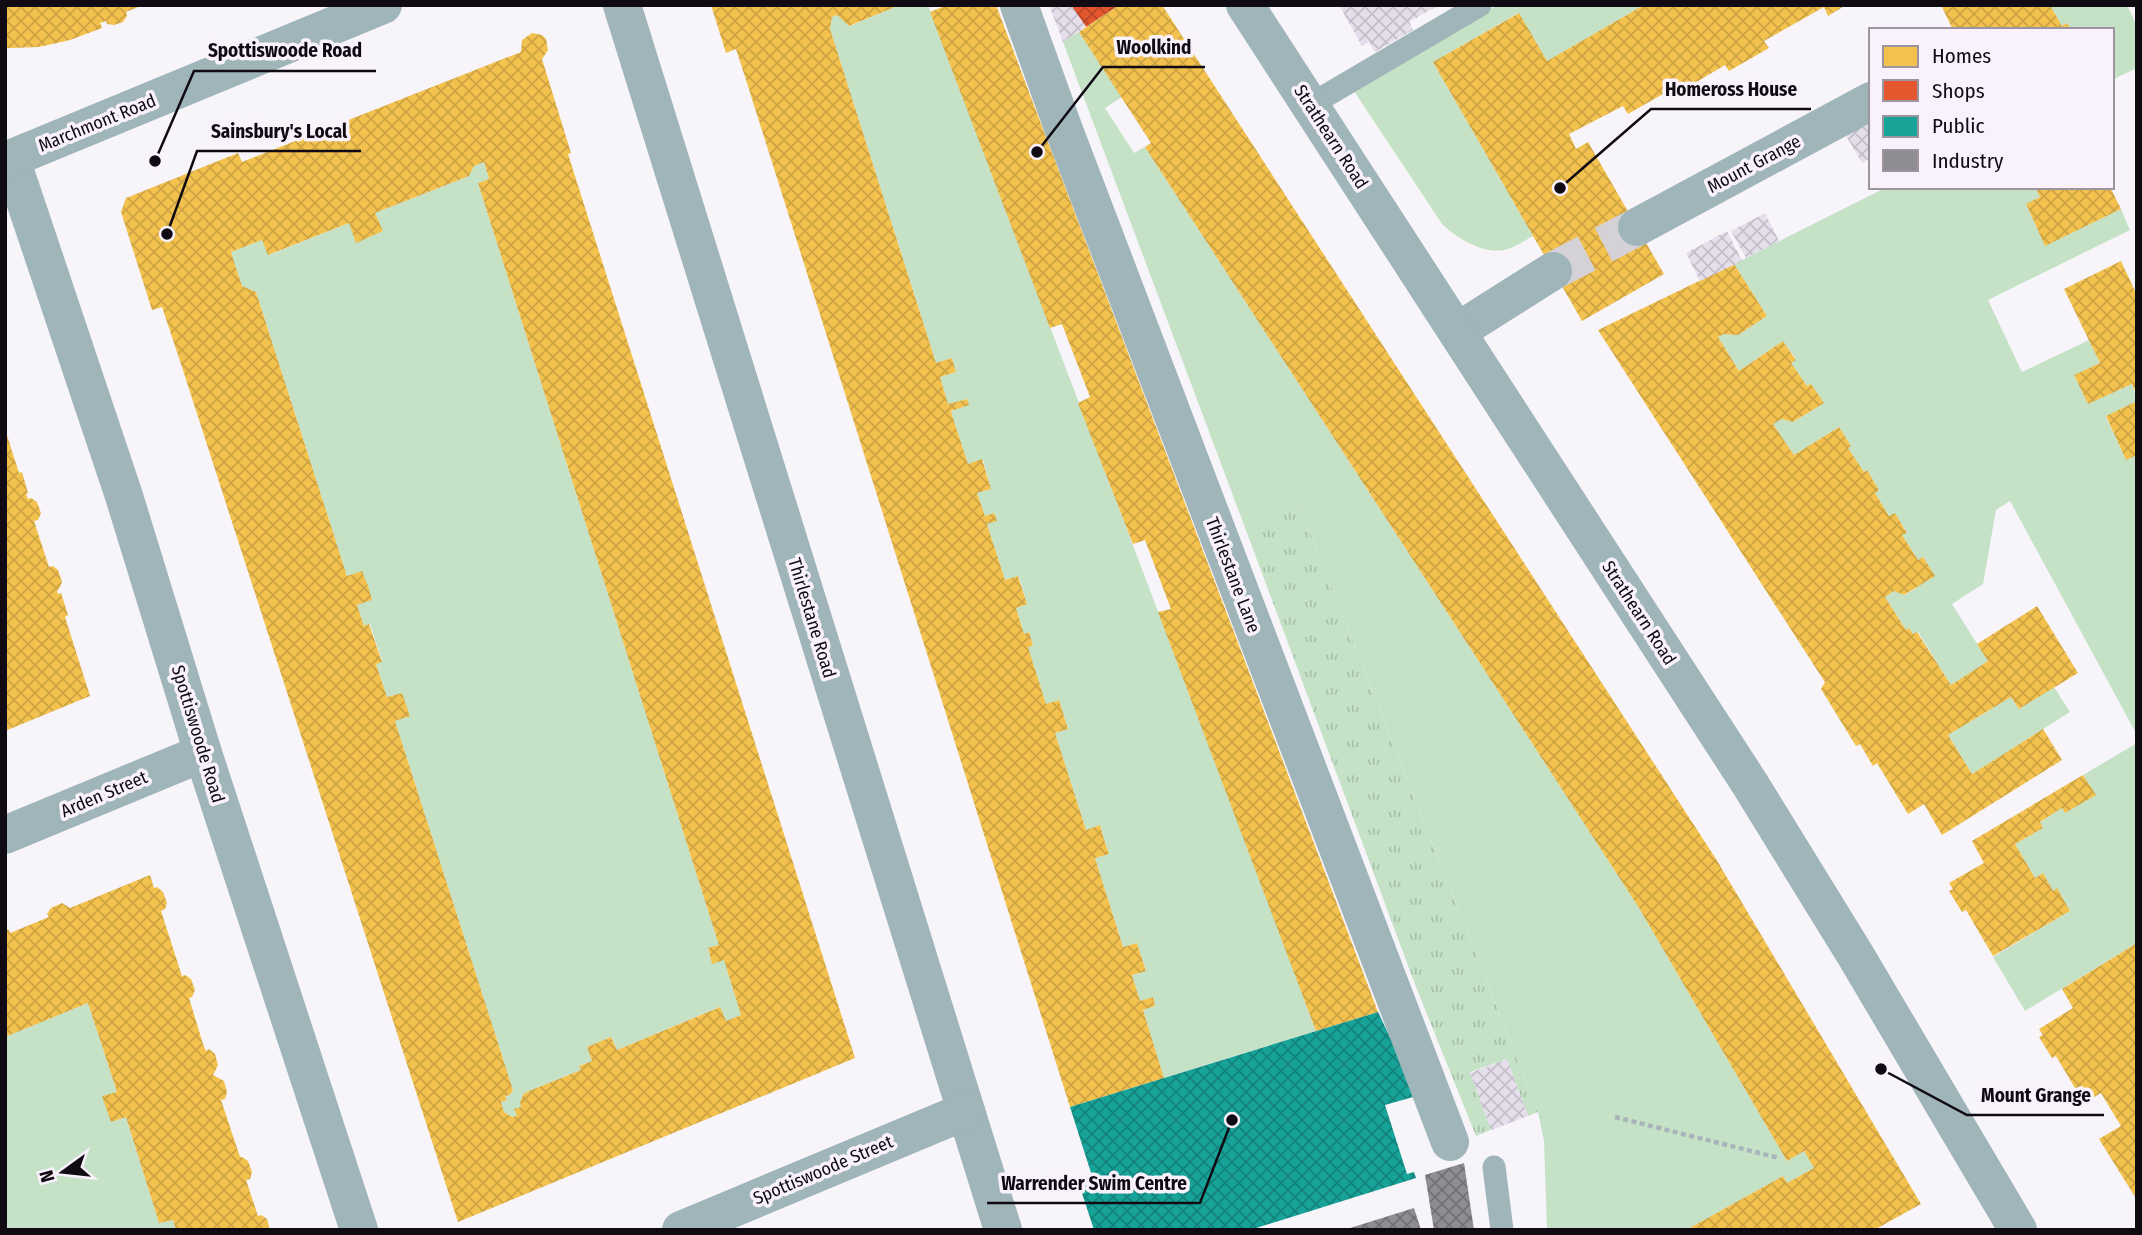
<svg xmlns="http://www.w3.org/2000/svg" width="2142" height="1235" font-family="'Fira Sans Condensed',sans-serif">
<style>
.grass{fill:url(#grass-tufts)}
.garden{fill:#c5e2c7}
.homes{fill:url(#homes-cross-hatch);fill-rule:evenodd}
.shops{fill:url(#shops-cross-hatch)}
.public{fill:url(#public-cross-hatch)}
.industry{fill:url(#industry-cross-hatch)}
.building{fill:url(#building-cross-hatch)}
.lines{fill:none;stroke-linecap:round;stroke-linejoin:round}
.minor-tunnel{stroke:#d5d2d7;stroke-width:38;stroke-dasharray:38 19;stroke-linecap:butt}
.path{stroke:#a8b4b9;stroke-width:4.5;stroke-dasharray:5 3.5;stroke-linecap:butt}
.service{stroke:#9fb5ba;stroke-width:23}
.minor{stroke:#9fb5ba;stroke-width:38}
.tertiary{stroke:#9fb5ba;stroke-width:38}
.labels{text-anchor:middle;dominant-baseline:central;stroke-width:7;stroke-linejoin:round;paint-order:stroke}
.street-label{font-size:18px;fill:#100a13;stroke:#f9f2fd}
.leader{fill:none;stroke:#100a13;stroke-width:2.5}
.callout-dot{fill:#100a13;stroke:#f9f2fd;stroke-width:2.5}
.callout-label{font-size:19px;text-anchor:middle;font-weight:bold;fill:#100a13;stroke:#f9f2fd;stroke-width:7;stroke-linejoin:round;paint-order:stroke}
</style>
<defs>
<pattern id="grass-tufts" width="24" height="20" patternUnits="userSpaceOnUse" patternTransform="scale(1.75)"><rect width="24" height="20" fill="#c5e2c7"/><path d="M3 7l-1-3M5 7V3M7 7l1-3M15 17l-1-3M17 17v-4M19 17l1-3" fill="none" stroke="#a8c1aa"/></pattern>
<pattern id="homes-cross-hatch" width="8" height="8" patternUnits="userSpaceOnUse" patternTransform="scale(1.75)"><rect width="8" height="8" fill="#f2c14e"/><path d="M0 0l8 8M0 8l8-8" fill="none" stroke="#cea443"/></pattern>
<pattern id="shops-cross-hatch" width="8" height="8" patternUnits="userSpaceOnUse" patternTransform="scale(1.75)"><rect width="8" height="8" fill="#e4572e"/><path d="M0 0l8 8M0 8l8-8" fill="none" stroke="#b74626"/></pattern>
<pattern id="public-cross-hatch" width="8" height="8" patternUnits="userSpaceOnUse" patternTransform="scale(1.75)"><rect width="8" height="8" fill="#17a398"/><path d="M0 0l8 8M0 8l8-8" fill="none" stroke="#13837b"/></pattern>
<pattern id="industry-cross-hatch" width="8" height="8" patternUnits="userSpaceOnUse" patternTransform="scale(1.75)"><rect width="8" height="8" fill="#8d8d92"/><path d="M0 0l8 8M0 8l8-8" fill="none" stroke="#727176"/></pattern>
<pattern id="building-cross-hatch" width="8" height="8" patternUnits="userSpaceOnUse" patternTransform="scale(1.75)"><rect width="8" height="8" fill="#e5dfeb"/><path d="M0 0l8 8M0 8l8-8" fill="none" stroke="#c3bec9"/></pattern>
</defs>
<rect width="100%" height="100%" fill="#f8f5fa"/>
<path class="grass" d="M1299,504l239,608 -10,4 -21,-57 -37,13 21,58 -15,6 -60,-149 -172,-462z"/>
<g class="garden">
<path d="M900,5h28l335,883 53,143 -152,47 -21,-68 12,-4 -2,-9 -13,4 -8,-26 14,-5 -9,-27 -14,4 -28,-89 14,-4 -9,-29 -14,5 -31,-97 13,-4 -9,-29 -13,4 -18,-57 5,-2 -4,-12 -5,1 -8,-26 11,-4 -8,-27 -14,3 -18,-56 9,-4 -2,-7 -9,3 -8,-23 14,-4 -8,-29 -15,4 -16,-49 -1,-4 17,-6 -1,-6 -19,5 -8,-27 16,-5 -4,-14 -16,5 -106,-334 2,-12 5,-2 13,11z"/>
<path d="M1498,5h146l-97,56 -29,-48 -85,49 100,174c-8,4 -17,11 -25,13 -23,7 -50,-10 -66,-25l-90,-136z"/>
<path d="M2050,5h77l10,21v42l-25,12v-50h-41l-4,-7 -5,3z"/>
<path d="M1079,32l43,65 -17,11 29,45 11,-6 494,761 148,253 17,-10 10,17 -27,15 -4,-7 -97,54h-139l-3,-89 -6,-29 -239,-608 -55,21 -181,-483z"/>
<path d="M484,162l5,17 -11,4 241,762 -11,4 4,14 12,-3 17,55 -15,6 -7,-14 -102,43 -6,-13 -24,10 5,14 -12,4 1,5 -57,23 -4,9 1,5 -7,3 3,6 -5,1 -8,-5 -3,-10 6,-2 -2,-4 5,-1 3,-5 -118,-369 14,-5 -7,-23 -15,4 -11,-33 6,-3 -12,-37 -6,2 -7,-21 14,-5 -3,-14 -21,-10 -91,-284 -14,-6 -11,-34 31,-12 7,15 80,-32 8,19 26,-11 -8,-18 94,-37 5,-10z"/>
<path d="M1887,187h148l5,10 -14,8 19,40 76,-36 9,21 -142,70 34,72 67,-32 11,23 -26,12 14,29 44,-20 5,17 -31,16 20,43 11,-5v280l-127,-234 -14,9 -13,74 -31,20 36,57 -37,24 -33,-53 -5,2 -4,-6 -3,2 -21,-33 9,-6 11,4 29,-19 -11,-19 -5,3 -16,-25 5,-3 -12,-18 -6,2 -14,-23 4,-3 -12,-20 -3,2 -16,-24 3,-2 -12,-19 -45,28 -21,-31 9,-5 12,3 29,-19 -16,-17 -16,-23 5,-4 -13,-18 -44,30 -21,-34 6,-3 14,1 29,-19 -33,-52z"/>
<path d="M2054,687l16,25 -98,62 -24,-39 63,-38 8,12z"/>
<path d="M2137,743v200l-112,68 -32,-54 77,-46 -13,-22 -4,2 -18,-13 -20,-34 28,-16 -3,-6 22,-14 3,5 30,-18 -12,-20z"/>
<path d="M88,1003l29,89 -14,5 8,25 15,-5 33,106 14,-3 3,10h-171v-193z"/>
</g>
<g class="homes">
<path d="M5,5h138l-17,7 1,4 -4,6 -9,3 -7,-1 -1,-3 -6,2 2,5 -32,12 -31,7 -28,1h-6z"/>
<path d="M711,5h189l-51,21 -12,-11 -5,2 -2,12 106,334 16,-5 4,14 -16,5 8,27 19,-5 2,6 -18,6 1,4 16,49 14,-5 9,30 -14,4 8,23 9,-3 3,8 -10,3 18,56 13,-4 9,28 -11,4 8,26 5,-2 4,14 -5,1 18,57 13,-4 9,29 -13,4 31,97 14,-5 4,14 5,15 -14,4 28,89 14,-4 9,28 -14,4 8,26 13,-4 2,9 -12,4 21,68 -94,29 -323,-1024 -11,-34 -10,4z"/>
<path d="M947,5h49l382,1007 -62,19 -158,-419 13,-3 -26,-69 -12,4 -55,-141 12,-6 -28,-73 -12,4 -120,-316z"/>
<path d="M1119,5h43l554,854 205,345 -47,26h-188l97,-54 4,7 27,-15 -10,-17 -17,10 -148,-253 -494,-761 6,-4 -72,-111z"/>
<path d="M1644,5h202l-18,11 -4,-9 -60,34 5,7 -40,23 -4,-6 -45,27 -3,-6 -49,28 -5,-8 -54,28 7,15 12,-7 76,132 -82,47 -149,-259 86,-49 28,48z"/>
<path d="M1941,5h109l12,21 5,-3 4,7h-118z"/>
<path d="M532,33l10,2 4,4 2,11 -6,9 29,94 -3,1 287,904 -397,164 -277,-858 -19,-57 -10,3 -31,-98 5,-14 112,-45 4,9 279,-110 1,-12zM484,162l5,17 -11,4 240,759 1,3 -11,3 4,16 12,-4 17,55 -15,6 -6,-14 -103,43 -6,-13 -24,10 5,14 -13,5 2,4 -57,23 -4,9 1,5 -7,2 3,7 -5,1 -8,-5 -3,-10 6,-2 -2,-4 5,-1 3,-5 -118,-369 15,-5 -8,-23 -15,4 -11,-33 6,-2 -13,-38 -5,2 -7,-21 15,-5 -4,-14 -6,-15 -15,5 -91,-284 -14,-6 -11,-34 31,-12 6,15 81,-32 7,20 27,-12 -8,-18 94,-37 5,-10z"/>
<path d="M2035,187h75l11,22 -76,37 -19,-42 14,-7z"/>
<path d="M2121,261l14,30h2v105l-5,-12 -44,20 -14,-29 26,-12 -36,-74z"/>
<path d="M1734,264l33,52 -29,19 -14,-1 -6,3 21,34 44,-30 13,19 -5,3 16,23 4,-2 13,19 -31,19 -11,-3 -9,5 21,31 45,-28 12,19 -3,2 16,24 3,-2 12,20 -4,3 14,23 6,-3 12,20 -5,2 16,25 5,-3 12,19 -31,19 -10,-4 -9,6 21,33 3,-2 4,6 4,-2 34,53 37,-24 -11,-17 60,-38 41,67 -59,36 -8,-12 -63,38 24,39 71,-45 19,31 -120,75 -18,-31 -16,10 -31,-51 -4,3 -13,-22 -4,2 -35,-57 4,-7 -6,-9 -221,-343z"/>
<path d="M2137,401v54l-11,5 -20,-44z"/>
<path d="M5,429l14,44 3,-1 6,21 -2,1 2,5 3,-1 6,4 4,11 -3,7 -4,1 15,46 4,-1 5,4 4,12 -3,7 -2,1 1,4 3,-1 7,22 -3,2 25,79 -85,35z"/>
<path d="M2083,775l13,20 -31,18 -3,-5 -22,14 3,6 -28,16 20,34 8,-5 10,18 4,-3 13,23 -77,45 -27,-46 -4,2 -13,-21 4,-2 -4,-6 35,-20 -12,-22z"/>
<path d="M150,875l4,13 3,-1 6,5 4,11 -2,6 -4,2 21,65 3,-1 6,4 4,11 -3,7 -3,1 14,46 3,7 3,-2 6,5 3,11 -5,10 11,6 3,11 -2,7 -4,1 19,57h2l6,4 4,11 -2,7 -4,1 12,36 3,-1 6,4 3,11h-94l-3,-10 -14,3 -33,-106 -15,5 -9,-26 15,-4 -29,-89 -83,34v-108l4,1 1,3 39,-16 -2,-3 4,-6 11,-5 8,5z"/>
<path d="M2137,943v257l-38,-61 22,-13 -20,-33 -17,10 -28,-47 -4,2 -13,-21 4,-2 -4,-6 34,-21 -11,-19z"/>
</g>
<path class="shops" d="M1071,5h48l-33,22z"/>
<path class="public" d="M1378,1012l21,44 14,41 -28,8 22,69 7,-2 2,6 -166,52h-156l-15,-46 14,-5 -23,-72z"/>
<g class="industry">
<path d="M1464,1163l10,67h-40l-9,-55z"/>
<path d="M1414,1208l7,22h-74v-1z"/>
</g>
<g class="building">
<path d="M1049,5h22l15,22 -23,15z"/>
<path d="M1339,5h100l-30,17 4,8 -38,22 -6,-10 -7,4z"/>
<path d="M1871,113v45l-9,5 -20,-34z"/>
<path d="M1765,213l14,28 -33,17 -15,-27z"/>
<path d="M1727,231l15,30 -42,20 -14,-28z"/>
<path d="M1507,1059l21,57 -37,14 -21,-57z"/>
</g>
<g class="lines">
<path class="minor-tunnel" d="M1553,271l84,-44"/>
<path class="path" d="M1615,1117l164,41"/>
<g class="service">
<path d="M1310,105l170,-100"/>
<path d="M1494,1167l8,63"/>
</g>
<g class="minor">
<path d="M622,5l381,1225"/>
<path d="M1019,5l45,125 386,1012"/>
<path d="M11,159l113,337 79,257 156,477"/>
<path d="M1637,227l234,-126"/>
<path d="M1458,331l95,-60"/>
<path d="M5,835l198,-82"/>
<path d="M681,1230l285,-119"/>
</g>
<g class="tertiary">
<path d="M1245,5l505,779 106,172 162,274"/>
<path d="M5,161l378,-156"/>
</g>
</g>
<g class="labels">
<g class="street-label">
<text transform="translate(97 123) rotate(-22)">Marchmont Road</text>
<text transform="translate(1331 137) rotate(57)">Strathearn Road</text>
<text transform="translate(1754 164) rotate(-28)">Mount Grange</text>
<text transform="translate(1233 575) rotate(69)">Thirlestane Lane</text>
<text transform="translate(1639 613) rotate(57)">Strathearn Road</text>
<text transform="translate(812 618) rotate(73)">Thirlestane Road</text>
<text transform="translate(198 734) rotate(73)">Spottiswoode Road</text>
<text transform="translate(104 794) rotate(-23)">Arden Street</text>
<text transform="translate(823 1170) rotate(-23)">Spottiswoode Street</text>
</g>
</g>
<path class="leader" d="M1037 152L1103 67H1205M155 161L194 71H376M1560 188L1651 109H1811M167 234L197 151H361M1881 1069L1967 1115H2104M1232 1120L1200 1203H987"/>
<g class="callout-dot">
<circle cx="1037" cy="152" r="7"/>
<circle cx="155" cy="161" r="7"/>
<circle cx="1560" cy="188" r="7"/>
<circle cx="167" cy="234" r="7"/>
<circle cx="1881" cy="1069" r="7"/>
<circle cx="1232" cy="1120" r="7"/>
</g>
<g class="callout-label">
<text x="1154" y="54">Woolkind</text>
<text x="285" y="57">Spottiswoode Road</text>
<text x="1731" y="96">Homeross House</text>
<text x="279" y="138">Sainsbury's Local</text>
<text x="2036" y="1102">Mount Grange</text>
<text x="1094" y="1190">Warrender Swim Centre</text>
</g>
<rect width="2142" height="1235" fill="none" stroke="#100a13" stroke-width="14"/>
<rect x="1869" y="28" width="245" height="161" fill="#f9f2fd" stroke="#9c959f" stroke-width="2"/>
<rect x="1883" y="46" width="35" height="21" fill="#f2c14e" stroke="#9c959f" stroke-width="2"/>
<text x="1932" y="63" font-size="21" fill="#100a13">Homes</text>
<rect x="1883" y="80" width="35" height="21" fill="#e4572e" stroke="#9c959f" stroke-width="2"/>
<text x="1932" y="98" font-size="21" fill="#100a13">Shops</text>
<rect x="1883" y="116" width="35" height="21" fill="#17a398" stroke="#9c959f" stroke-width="2"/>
<text x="1932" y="133" font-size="21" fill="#100a13">Public</text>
<rect x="1883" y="150" width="35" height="21" fill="#8d8d92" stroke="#9c959f" stroke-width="2"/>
<text x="1932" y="168" font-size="21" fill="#100a13">Industry</text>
<g transform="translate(63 1172) rotate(255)" stroke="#f9f2fd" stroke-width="5" paint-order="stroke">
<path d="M0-5L12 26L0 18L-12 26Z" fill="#100a13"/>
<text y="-10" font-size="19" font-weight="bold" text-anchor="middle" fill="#100a13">N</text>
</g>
</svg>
